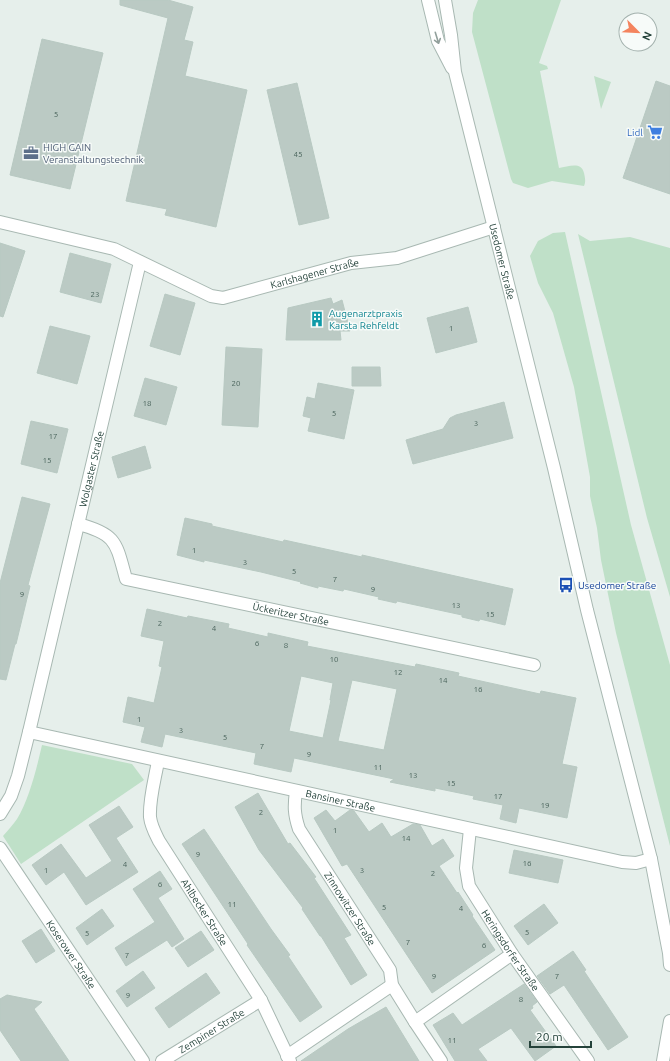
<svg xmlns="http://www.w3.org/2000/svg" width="670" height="1061" font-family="Ubuntu,sans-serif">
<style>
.green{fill:#bfe0c8}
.building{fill:#bbcac4;stroke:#b8c9c2;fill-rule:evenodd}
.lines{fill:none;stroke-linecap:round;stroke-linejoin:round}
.minor-casing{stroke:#a8b8b2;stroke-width:14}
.minor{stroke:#fff;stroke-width:12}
.oneway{stroke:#92a09c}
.labels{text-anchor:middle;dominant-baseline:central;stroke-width:3;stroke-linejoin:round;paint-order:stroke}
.number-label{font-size:8px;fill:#4a645c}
.shop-label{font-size:10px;fill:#366cbe;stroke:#f7fbf9;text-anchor:end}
.service-label{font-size:10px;fill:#4e5e75;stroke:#f7fbf9;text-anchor:start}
.street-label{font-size:10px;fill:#24423a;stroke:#f7fbf9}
.culture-label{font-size:10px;fill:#0d838f;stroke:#f7fbf9;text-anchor:start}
.transit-label{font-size:10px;fill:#164399;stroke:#f7fbf9;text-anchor:start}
</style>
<rect width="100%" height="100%" fill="#e6efeb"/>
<g class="green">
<path d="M478,0h83l-22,63 8,3 1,3 -8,2 19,97c9,-1 22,-7 25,5 1,5 2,8 0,13l-32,-5 -24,7 -15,-5 -2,-4 -39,-147 1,-19z"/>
<path d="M594,76l17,6 -10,27z"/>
<path d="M565,232l66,293 39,140v181l-54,-213 -15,-73 -4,-32 -7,-32v-19l-16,-90 -21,-74 -15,-30 -8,-27 8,-15 15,-8z"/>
<path d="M578,234l12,7 40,-4 40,11v349l-23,-79z"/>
<path d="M42,745l90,19 12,16 -123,84 -18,-28c5,-6 10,-11 14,-17 12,-19 20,-52 25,-74z"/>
</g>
<g class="building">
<path d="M120,0h48l25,7 -9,33 9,2 -8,34 62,14 -31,137 -51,-12 2,-6 -41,-8 42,-183 -48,-13z"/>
<path d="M42,39l61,14 -33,136 -60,-14z"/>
<path d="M656,81l14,5v108l-47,-16z"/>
<path d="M297,83l32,135 -30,7 -32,-135z"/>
<path d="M0,243l25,8 -22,66 -3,-1z"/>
<path d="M70,253l41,11 -10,39 -41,-11z"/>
<path d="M165,294l30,9 -15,52 -30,-9z"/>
<path d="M331,298l2,6 9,-4 8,31h-10l1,9h-55l2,-32z"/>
<path d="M468,307l9,35 -41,11 -9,-35z"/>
<path d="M50,326l40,10 -13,48 -40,-11z"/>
<path d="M226,347l36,2 -4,78 -36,-2z"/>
<path d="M352,367h28l1,19h-29z"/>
<path d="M145,378l32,9 -11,38 -32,-9z"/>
<path d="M318,383l36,7 -10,49 -36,-8 3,-13 -8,-2 4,-19 8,2z"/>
<path d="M504,402l9,36 -100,26 -7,-24 37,-11 7,-11 6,-3z"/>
<path d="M31,421l37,8 -11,44 -36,-9z"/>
<path d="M145,446l6,22 -33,10 -6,-21z"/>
<path d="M22,497l28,7 -22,81 2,1 -14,58h-1l-9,36 -6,-1v-96z"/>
<path d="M185,518l27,6v2l71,16 1,-2 78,17v-2l151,34 -8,36 -25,-6 -1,2 -17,-4v-2l-65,-14 -1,2 -18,-4 1,-2 -35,-8 -1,2 -25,-5v2l-18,-5 1,-1 -40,-10 -57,-12v2l-27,-7z"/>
<path d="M147,609l40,9 1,-2 41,8 -1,4 40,9v-4l40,9 -1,4 108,21 1,-3 43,9 -1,3 82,18 1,-3 35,7 -14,66 15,3 -10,51 -48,-10 -3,15 -16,-4 3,-14 -30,-6 1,-3 -39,-8v3l-45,-9 4,-3 -100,-21 -3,14 -37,-8 2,-11 -91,-19 -3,13 -21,-5 4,-15 -22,-5 5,-25 26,6 8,-36 -3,-1 5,-25 -23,-5zM301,676l32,7 -3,17h1l-8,38 -34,-7zM352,680l45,9 -13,61 -46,-9z"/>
<path d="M258,793l30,51 2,-1 26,34 -2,1 37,57 -7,3 23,37 -16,10 -30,-49h-1l-18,-27 1,-1 -44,-58 -24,-43z"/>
<path d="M119,806l14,21 -17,11 22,34 -52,33 -22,-33 -18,13 -14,-20 29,-21 25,34 26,-17 -23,-36z"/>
<path d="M326,810l9,11 15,-11 4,1 15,21 13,-9 9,14 22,-13 7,1 12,21 11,-7 11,17 -15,10 18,27 1,-1 15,23 -1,1 23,34 -63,43 -85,-129 -5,2 -28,-48z"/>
<path d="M204,829l67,100 19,26 -2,1 34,51 -22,15 -53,-77 1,-1 -66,-100z"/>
<path d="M514,850l49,10 -5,23 -49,-10z"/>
<path d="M160,871l12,18 -14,9 26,41 -12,8 -5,-7 -41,26 -11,-18 40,-26 -22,-33z"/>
<path d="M544,904l14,19 -30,22 -14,-19z"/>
<path d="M102,909l12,17 -27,19 -11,-17z"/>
<path d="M41,929l14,22 -19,12 -14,-22z"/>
<path d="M201,931l13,19 -26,17 -13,-19z"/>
<path d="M573,951l13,19 -2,1 44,66 -20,13 -44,-65 -14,9 -13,-18z"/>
<path d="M143,971l12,17 -28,19 -11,-16z"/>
<path d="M206,973l14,20 -51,35 -14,-20z"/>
<path d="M524,984l13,18 -5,4 1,2 -3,2 26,36 -21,15 -24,-33 -33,21 9,12h-32l-22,-36 20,-12 9,12z"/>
<path d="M7,995l35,7 -8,7 35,52h-48l-21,-31v-31z"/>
<path d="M386,1007l33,54h-118l47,-32z"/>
</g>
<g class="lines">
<g class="minor-casing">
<g id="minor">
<path d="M428,0l10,41 14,27"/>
<path id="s1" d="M445,0l6,35 4,37 99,396 33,142 64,249 18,94 1,12"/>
<path id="s2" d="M0,222l114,27 97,47 12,2 128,-35 46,-5 97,-31"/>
<path id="s3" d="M78,524c39,10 38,19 48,55l408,86"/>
<path id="s4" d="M29,732l593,130 14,1 15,-4"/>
<path id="s5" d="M158,761c-3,18 -9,38 -8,56 1,9 5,16 9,24l102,159 29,61"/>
<path id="s6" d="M296,791c-2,15 -2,23 3,38l91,141 2,15 23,37 26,39"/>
<path id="s7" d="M0,814l11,-18 7,-20 11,-44 111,-470"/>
<path id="s8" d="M470,829l-4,39 3,18 43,68 76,107"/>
<path id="s9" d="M0,848l143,213"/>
<path d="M415,1022l97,-68"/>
<path d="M287,1056l105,-71"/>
<path id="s10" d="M162,1061l99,-61"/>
<path d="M663,1061l7,-40"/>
</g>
</g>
<use href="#minor" class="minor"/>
</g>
<defs><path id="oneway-shaft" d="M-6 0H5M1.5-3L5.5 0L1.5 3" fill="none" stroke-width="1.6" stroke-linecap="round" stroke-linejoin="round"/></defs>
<use class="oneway" href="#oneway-shaft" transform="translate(437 38) rotate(73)"/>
<defs>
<g id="supermarket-bare" transform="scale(1.2)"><path d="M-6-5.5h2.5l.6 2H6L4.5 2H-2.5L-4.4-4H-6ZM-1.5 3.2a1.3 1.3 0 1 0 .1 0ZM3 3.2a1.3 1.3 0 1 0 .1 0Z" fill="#3f7fe0" stroke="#f7fbf9" stroke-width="2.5" paint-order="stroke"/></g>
<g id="office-bare" transform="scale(1.2)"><path d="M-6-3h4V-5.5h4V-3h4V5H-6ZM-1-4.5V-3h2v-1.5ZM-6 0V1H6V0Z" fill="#5c6f8a" stroke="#f7fbf9" stroke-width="2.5" paint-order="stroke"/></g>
<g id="building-bare" transform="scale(1.2)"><path d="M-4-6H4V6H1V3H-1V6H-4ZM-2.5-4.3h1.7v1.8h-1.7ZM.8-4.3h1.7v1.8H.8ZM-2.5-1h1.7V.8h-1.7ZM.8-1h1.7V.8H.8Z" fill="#0f9aa8" stroke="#f7fbf9" stroke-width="2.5" paint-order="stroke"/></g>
<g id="bus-bare" transform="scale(1.2)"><path d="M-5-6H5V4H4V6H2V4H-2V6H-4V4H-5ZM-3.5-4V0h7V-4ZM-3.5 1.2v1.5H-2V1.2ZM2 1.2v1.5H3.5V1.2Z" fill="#1a4fb4" stroke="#f7fbf9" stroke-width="2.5" paint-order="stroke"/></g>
</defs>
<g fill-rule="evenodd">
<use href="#supermarket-bare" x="655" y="132"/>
<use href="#office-bare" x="31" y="153"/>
<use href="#building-bare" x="317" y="319"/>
<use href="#bus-bare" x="566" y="585"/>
</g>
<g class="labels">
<g class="number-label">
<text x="56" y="114">5</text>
<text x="298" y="154">45</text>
<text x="95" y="294">23</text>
<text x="451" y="328">1</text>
<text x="236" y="383">20</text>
<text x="147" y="403">18</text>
<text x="334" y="413">5</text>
<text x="476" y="423">3</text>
<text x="53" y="436">17</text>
<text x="47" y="460">15</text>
<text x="194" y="550">1</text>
<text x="245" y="562">3</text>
<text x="294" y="571">5</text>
<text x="335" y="579">7</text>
<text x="373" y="589">9</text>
<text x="22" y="594">9</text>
<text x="456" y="605">13</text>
<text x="490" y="614">15</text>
<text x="160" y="623">2</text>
<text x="214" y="628">4</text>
<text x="257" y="643">6</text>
<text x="286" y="645">8</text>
<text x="334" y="659">10</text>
<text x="398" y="672">12</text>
<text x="443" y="680">14</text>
<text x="478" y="689">16</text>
<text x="139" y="719">1</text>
<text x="181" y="730">3</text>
<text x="225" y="737">5</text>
<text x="262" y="746">7</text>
<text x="309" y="754">9</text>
<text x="378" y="767">11</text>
<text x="413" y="775">13</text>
<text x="451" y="783">15</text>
<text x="498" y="796">17</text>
<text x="545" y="805">19</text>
<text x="261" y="812">2</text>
<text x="335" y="830">1</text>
<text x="406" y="838">14</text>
<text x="198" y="854">9</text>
<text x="527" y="863">16</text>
<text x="125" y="864">4</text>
<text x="46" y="870">1</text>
<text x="362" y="870">3</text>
<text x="433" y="873">2</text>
<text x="160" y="884">6</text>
<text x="232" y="904">11</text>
<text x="384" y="907">5</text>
<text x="461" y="908">4</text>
<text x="527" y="932">5</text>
<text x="87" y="933">5</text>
<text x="408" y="942">7</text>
<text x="484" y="945">6</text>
<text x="127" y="955">7</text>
<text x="434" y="976">9</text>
<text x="557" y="976">7</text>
<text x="128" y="995">9</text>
<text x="521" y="999">8</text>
<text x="452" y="1040">11</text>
</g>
<g class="shop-label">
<text x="643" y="132">Lidl</text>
</g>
<g class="service-label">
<text x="43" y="147">HIGH GAIN<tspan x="43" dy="12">Veranstaltungstechnik</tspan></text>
</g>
<g class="street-label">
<text stroke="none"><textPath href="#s1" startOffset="268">Usedomer Straße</textPath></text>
<text stroke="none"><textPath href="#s2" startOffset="332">Karlshagener Straße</textPath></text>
<text stroke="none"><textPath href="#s7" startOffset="358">Wolgaster Straße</textPath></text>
<text stroke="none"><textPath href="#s3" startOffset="248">Ückeritzer Straße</textPath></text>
<text stroke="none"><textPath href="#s4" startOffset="319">Bansiner Straße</textPath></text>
<text stroke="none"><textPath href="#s6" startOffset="133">Zinnowitzer Straße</textPath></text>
<text stroke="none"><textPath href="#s5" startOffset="167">Ahlbecker Straße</textPath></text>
<text stroke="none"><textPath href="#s8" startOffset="134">Heringsdorfer Straße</textPath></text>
<text stroke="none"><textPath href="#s9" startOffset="128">Koserower Straße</textPath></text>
<text stroke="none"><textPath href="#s10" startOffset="58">Zempiner Straße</textPath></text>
</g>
<g class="culture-label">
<text x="329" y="313">Augenarztpraxis<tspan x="329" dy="12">Karsta Rehfeldt</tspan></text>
</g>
<g class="transit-label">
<text x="578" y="585">Usedomer Straße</text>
</g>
</g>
<g transform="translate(638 32) rotate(114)"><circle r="19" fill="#f7fbf9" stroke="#a3b1ad"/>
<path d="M0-3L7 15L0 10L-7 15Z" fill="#f4845f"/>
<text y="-6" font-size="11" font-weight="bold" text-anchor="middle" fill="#24423a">N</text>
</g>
<path d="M530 1041v6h61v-6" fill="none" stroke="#24423a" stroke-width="2"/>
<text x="536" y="1041" font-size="12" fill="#24423a" stroke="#f7fbf9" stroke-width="3" paint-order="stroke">20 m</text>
</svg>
